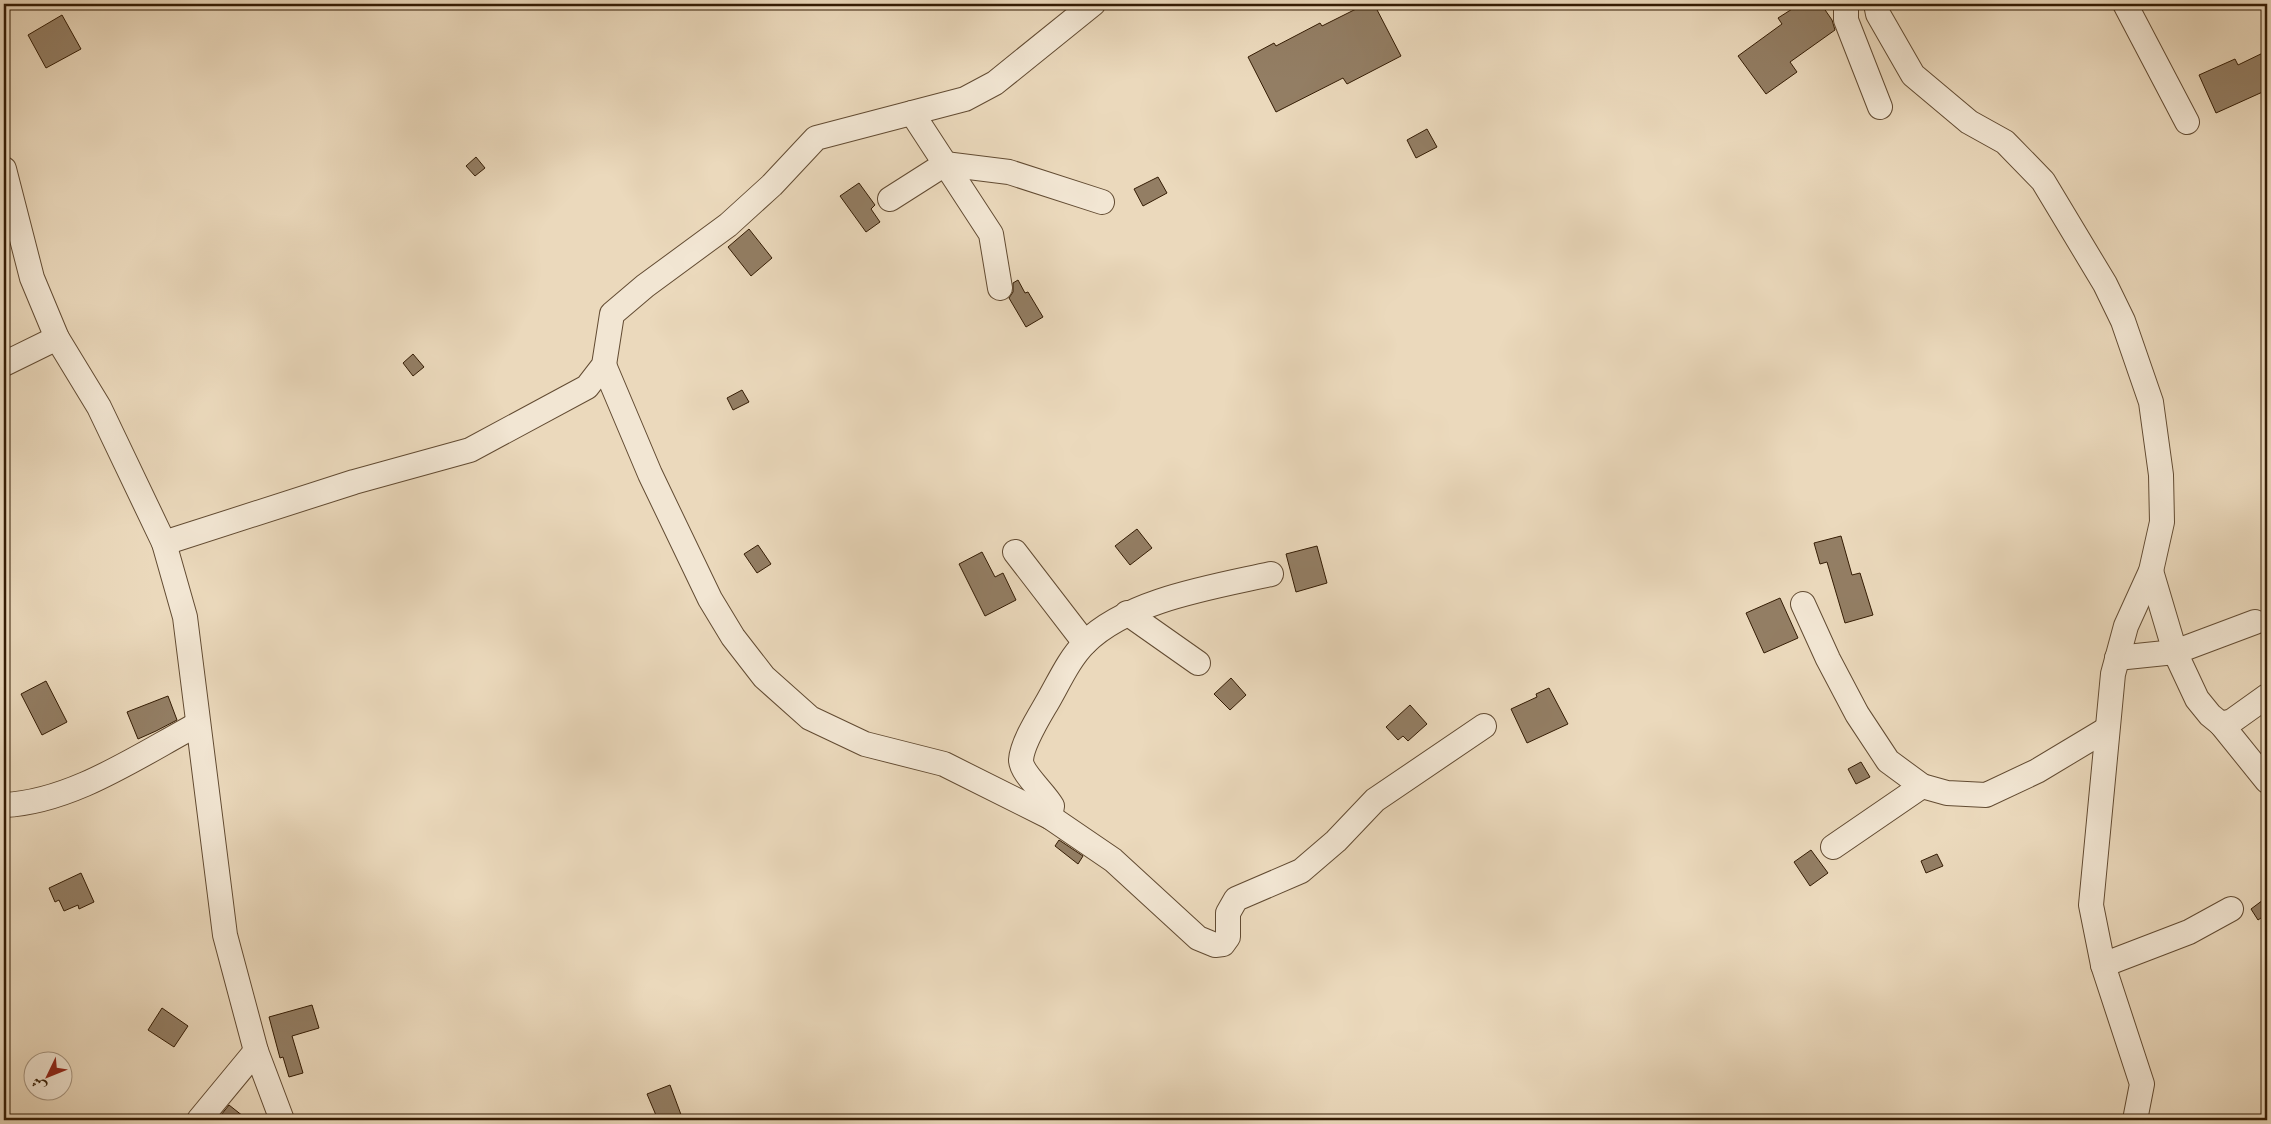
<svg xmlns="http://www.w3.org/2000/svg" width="2271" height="1124" font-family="Alegreya,Amiri,serif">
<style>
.building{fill:#937e64;stroke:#341c04}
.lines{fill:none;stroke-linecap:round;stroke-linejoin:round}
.minor-casing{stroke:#624b32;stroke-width:26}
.minor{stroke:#f2e6d3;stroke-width:24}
</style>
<rect width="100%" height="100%" fill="#ebd9bc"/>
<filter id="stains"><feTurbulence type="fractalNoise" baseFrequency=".004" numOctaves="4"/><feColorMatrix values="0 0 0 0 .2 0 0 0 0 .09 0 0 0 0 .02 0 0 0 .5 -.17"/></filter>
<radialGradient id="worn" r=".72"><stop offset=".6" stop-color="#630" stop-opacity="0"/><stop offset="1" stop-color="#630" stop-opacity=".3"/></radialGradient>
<g class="building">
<path d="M1366,4h8l27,52 -54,28 -4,-6 -67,34 -28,-55 26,-14 2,3 44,-23 2,3z"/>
<path d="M1800,4h21l11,16 3,10 -45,32 7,10 -31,22 -28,-38 44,-32 -4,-6z"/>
<path d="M62,15l19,34 -35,19 -18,-33z"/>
<path d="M2267,51v39l-51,23 -17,-38 36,-16 3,6z"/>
<path d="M1427,129l10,18 -21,11 -9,-18z"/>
<path d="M476,157l9,11 -10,8 -9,-10z"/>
<path d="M1158,177l9,16 -24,13 -9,-17z"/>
<path d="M859,183l16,22 -4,4 9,13 -14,10 -26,-36z"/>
<path d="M749,229l23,29 -21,18 -23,-29z"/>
<path d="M1018,280l7,13 3,-1 15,25 -17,10 -17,-29 4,-6v-9z"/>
<path d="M413,354l11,13 -11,9 -10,-13z"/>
<path d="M742,390l7,12 -16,8 -6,-12z"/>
<path d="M1137,529l15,19 -22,17 -15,-19z"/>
<path d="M1841,536l11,39 8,-2 13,42 -28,8 -18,-61 -7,2 -6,-21z"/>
<path d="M758,545l13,19 -14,9 -13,-19z"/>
<path d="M1317,546l10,37 -31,9 -10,-38z"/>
<path d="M982,552l13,25 8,-4 13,27 -31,16 -26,-52z"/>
<path d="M1780,598l18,40 -34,15 -18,-40z"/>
<path d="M1231,678l15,17 -16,15 -16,-16z"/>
<path d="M46,681l21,41 -25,13 -21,-41z"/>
<path d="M1549,688l19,36 -41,19 -16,-34 26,-12 -1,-3z"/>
<path d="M168,696l9,24 -21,11 -18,8 -11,-27z"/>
<path d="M1410,705l17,19 -19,17 -5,-5 -5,4 -12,-13z"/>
<path d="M1861,762l9,15 -14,7 -8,-15z"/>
<path d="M1059,840l24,16 -5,8 -23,-18z"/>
<path d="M1811,850l17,23 -18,13 -16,-24z"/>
<path d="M1937,854l6,12 -17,7 -5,-12z"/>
<path d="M81,873l13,29 -15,7 -1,-4 -14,6 -5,-11 -4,2 -6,-14z"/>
<path d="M2267,897v17l-9,6 -7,-11z"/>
<path d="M312,1005l7,23 -27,8 11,37 -14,4 -6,-20 -3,1 -11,-41z"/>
<path d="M162,1008l26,18 -14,21 -26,-17z"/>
<path d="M670,1085l13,35h-25l-11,-26z"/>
<path d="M229,1105l19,15h-31z"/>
</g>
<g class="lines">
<g class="minor-casing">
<g id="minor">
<path d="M1846,4v16l34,87"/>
<path d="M1876,4l2,10 35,61 56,47 36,20 38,39 62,103 18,37 28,81 10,73 1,47 -11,49 -25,55 -13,48 -22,231 12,60 39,119 -7,36"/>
<path d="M2125,4l62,118"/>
<path d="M912,113l79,121 9,54"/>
<path d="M4,169l28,109 25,60 42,69 65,136 21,74 40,318 31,116 26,69"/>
<path d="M890,199l55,-35 64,8 93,30"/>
<path d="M4,364l53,-26"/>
<path d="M604,365l46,109 60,125 23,38 31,40 46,41 55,26 79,20 106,53 63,43 85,78 17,7 8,-1 5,-7v-24l8,-14 65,-28 35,-30 39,-41 109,-74"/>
<path d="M164,543l190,-61 116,-32 117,-63 17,-22 8,-51 33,-28 83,-61 44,-40 44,-47 149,-39 30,-16 98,-79"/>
<path d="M1015,552l70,91"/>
<path d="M2151,571l24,81 22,47 13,16 11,9 46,57"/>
<path d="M1803,604l25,55 29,55 31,47 34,25 25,7 39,2 51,-24 70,-42"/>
<path d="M1127,613l71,50"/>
<path d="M2117,658l58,-6 80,-30"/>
<path d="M2221,724l11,-3 35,-25"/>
<path d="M4,805c68,-3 134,-49 194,-81"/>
<path d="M1050,817l2,-11c-7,-13 -31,-33 -31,-46 1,-17 19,-45 27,-59 11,-19 21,-42 37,-58 43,-43 128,-56 186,-69"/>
<path d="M1833,847l89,-61"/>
<path d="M2103,965l86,-33 42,-23"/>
<path d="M199,1120l57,-69"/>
</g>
</g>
<use href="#minor" class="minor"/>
</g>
<rect width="2271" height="1124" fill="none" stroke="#ebd9bc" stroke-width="20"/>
<rect x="5" y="5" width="2261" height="1114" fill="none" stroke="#341c04" stroke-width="2.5"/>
<rect x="10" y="10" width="2251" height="1104" fill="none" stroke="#341c04"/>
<g transform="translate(48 1076) rotate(227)"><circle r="24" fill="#f2e6d3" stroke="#a69580"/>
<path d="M0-4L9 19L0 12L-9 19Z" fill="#8f2418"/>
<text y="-8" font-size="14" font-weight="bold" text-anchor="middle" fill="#341c04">ش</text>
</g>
<rect width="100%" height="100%" filter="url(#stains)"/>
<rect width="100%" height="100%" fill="url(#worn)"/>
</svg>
